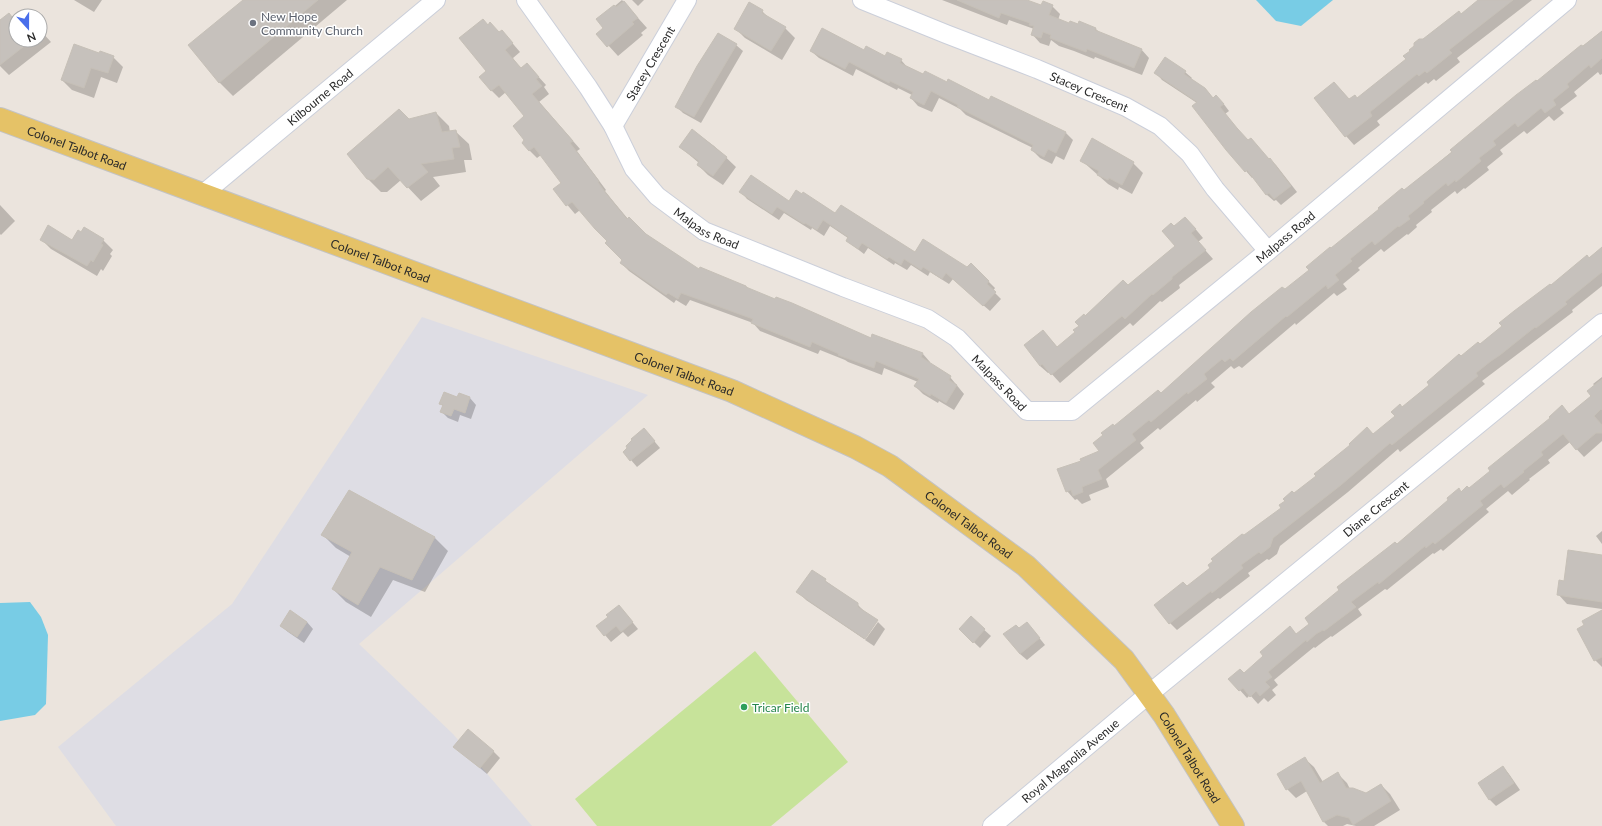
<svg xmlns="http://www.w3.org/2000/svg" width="1602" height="826" font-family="Lato,sans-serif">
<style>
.industrial{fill:#dedde4}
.pitch{fill:#c7e39a}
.water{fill:#78cce5}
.shadow{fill:#0003}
.building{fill:#c6c1bc;stroke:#c6c0b7}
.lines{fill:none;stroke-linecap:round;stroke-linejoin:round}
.minor-casing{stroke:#cbcfda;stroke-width:20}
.major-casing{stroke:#c3c3c3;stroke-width:24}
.minor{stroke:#fff;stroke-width:18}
.major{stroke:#e5c267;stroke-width:22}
.worship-dot{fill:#6b7280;stroke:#fff;stroke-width:1.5}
.leisure-dot{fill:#2e9e5b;stroke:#fff;stroke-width:1.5}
.labels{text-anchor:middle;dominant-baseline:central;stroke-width:3;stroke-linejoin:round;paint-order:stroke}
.worship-label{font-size:12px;fill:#5b616d;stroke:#fff;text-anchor:start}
.street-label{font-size:12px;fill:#2a2a2a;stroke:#fff}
.leisure-label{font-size:12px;fill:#27864d;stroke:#fff;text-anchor:start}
</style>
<rect width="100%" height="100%" fill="#ebe4dd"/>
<path class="industrial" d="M422,317l226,78 -289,249 94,90 79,92h-416l-58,-79 174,-143z"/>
<path class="pitch" d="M755,651l93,111 -77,64h-174l-22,-27z"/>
<g class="water">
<path d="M1256,0h77l-32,26 -25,-5z"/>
<path d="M30,602l11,15 7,18 -2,69 -11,11 -35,6v-118z"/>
</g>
<g class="shadow">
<path d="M74,0h28l-8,12z"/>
<path d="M244,0h103l-114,96 -13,-13 -31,-38z"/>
<path d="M622,0l25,28 -6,5 2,2 -25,21 -20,-22 7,-6 -7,-8z"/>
<path d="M632,0h12l-6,6z"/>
<path d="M942,0h82l18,6h10l8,8 -2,6 12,4 25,4 5,5 41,16 8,9 -7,17 -47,-18 -1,2 -20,-8 -15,-5 -8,-6 -2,6 -9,-3 -8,-9 2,-5 -25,-9 -2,5z"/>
<path d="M1480,0h52l-75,58 3,4 -24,19 -2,-2 -6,5 -2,-2 -49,39 3,4 -26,20 -8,-9 -12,-53 16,17 8,-1 49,-40 16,-19 39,-25z"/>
<path d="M22,11l5,5h-11v24h24v-10l11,12 -42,33 -9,-9v-45l13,-3z"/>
<path d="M762,11l9,9 14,8 10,10 -13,22 -37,-22 -10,-10z"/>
<path d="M488,26l11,7 3,-2 18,21 -7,6 8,11 6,-5 19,21 -2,2 5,7 -10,8 41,47 -3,2 29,39 -1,1 8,10 15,18 18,15 54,37 46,15 3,4 123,49 1,-3 50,18 7,8v2l20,13 14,17 -10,16 -15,-9 -1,2 -15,-9 -8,-8 3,-4 -34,-14 -2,7 -34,-13 -3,-2 -25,-10 -2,4 -58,-23 -7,-8 -63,-23 -4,6 -10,-6 -2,3 -45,-32 -8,-8 2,-3 -14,-19 -29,-31 -5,4 -21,-25 9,-6 -22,-28 -4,3 -8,-8 -3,-10v-24l-20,-24 -7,6 -8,-8 -3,-19z"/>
<path d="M1602,31v43l-2,1 -2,-3 -24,20 3,4 -17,13 4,4 -10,8 -5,-5 -22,18 -3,-3 -24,19 3,4 -16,13 2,3 -24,19 -1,-1 -7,6 -2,-3 -24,19 1,2 -16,13 1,2 -9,8 -1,-1 -23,18 -3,-3 -23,19 2,2 -17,14 4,5 -10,7 -3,-3 -38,32 -1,-2 -53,45 -3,-2 -5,3 -3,-3 -20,17 4,4 -18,15 -1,-2 -36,30 -2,-2 -18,15 4,5 -38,31 3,8 -20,8 2,5 -9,4 -5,-5 -2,1 -8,-9 15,-29 19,-11 14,-24 46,-32 243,-204 133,-109z"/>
<path d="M736,45l7,6 -42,72 -18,-10 -7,-7z"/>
<path d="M811,51h53l37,9 7,8 82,33 2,-4 74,36 7,7 -9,20 -8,-4 -4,8 -12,-6 -8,-8 1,-2 -67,-33 -6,-6 -21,-11 -7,14 -14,-6 -7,-8 1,-3 -14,-7 -1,2 -41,-21 -3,7 -34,-18z"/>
<path d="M99,54l14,3 10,10 -6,16 -16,-6 -7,21 -22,-8 -10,-10z"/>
<path d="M1165,59l20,13 7,6 -1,1 13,9 10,11 9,4 6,8 -4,3 18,22 33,29 21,27 -16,13 -5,-5 -2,1 -7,-6 -14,-18 -1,1 -6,-7 -19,-22 -30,-46 -35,-23 -6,-7z"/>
<path d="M436,113l13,13 1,6 5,-1 14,13 3,16h-8l2,12 -33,5 7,9 -19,15 -20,-21 -14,12h-6l-14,-14 42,-58z"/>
<path d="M692,130l22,16 22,21 -13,18 -15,-10 -10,-10 1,-2 -19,-16z"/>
<path d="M1081,160l52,3 10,10 -11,21 -13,-7 -1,3 -10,-6z"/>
<path d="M741,192l49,10 45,13 80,38 52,16 4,-5 24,24 -2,3 8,8 -11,12 -37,-32 -4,5 -19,-12 -2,4 -17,-11 -4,5 -12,-7 -1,2 -26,-17 -4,6 -17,-13 1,-3 -18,-12 -6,10 -12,-8 -1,2 -27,-17 -5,7 -32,-21z"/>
<path d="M0,205l15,16 -14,14 -1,-1z"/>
<path d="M1193,226l10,12 -5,4 15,17 -34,26 1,3 -18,14 -2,-1 -27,25 -3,-3 -70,60 -10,-11 -2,1 -8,-7 3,-35 15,17 18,-15 9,-16 43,-31 48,-39 -2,-20z"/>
<path d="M41,239l31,2 31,-1 10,10 -3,4 2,2 -9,15 -2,-2 -4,7 -46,-27z"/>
<path d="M1602,248v38l-30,24 1,2 -91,69 3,3 -85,68 -2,-3 -50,43 -68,54 -3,8 -8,6 -2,-1 -19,14 2,3 -30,23 -2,-1 -41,32 -7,-7 17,-36 24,-19 33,-32 39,-28 11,-14 80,-59 22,-19 6,-8 29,-23 30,-28 19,-12 71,-59z"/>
<path d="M1602,377v64l-18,16 -14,-15 -22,18 2,3 -21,16 1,1 -18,15 -4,-4 -22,18 3,3 -46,39 -2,-2 -7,5 -1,-1 -46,37 -2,-1 -27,20 4,6 -30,22 -1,-1 -7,5 -9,7 -1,-1 -40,33 4,5 -6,5 4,5 -8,7 -4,-4 -6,6 -8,-9 -3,3 -17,-19 14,-4 21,-18 25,-29 7,7 14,-11 86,-79 64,-52 8,-4 101,-74 22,-18 3,-11 -2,-2z"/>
<path d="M459,394l11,4 6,7 -5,14 -11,-4 -2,7 -10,-4 -6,-6 2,-5 -4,-4 18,-5z"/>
<path d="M644,429l16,19 -23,19 -6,-7z"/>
<path d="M349,492l86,46 13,13 -23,41 -32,-12 -22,37 -25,-15 -13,-13 18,-32 -15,-9 -13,-13z"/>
<path d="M1602,531v13l-6,-8z"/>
<path d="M1602,556v53l-35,-5 -9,-10 7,-12z"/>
<path d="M812,571l45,33 9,9 11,8 -13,18 -58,-39 -8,-8z"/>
<path d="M1602,611v56l-7,-7 -17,-30z"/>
<path d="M290,612l17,10 6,7 -9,14 -16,-11 -7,-6z"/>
<path d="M625,613l13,16 -10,8 -5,-5 -12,10 -6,-7z"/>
<path d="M971,618l20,18 -11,12 -20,-19z"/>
<path d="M878,622l7,7 -11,17 -9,-6z"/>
<path d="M1033,630l12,15 -18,15 -7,-6z"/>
<path d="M455,747l38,4 7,7 -13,16z"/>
<path d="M1304,758l10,9 9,15 15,-8 9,9 3,6 16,5 15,-9 9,9 10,16 -26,16h-18l-9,-2 -4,2h-15l-4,-4 -17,-31 -11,7 -9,-9z"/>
<path d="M1503,767l6,7 11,16 -24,16 -7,-7z"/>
</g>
<g class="building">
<path d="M243,0h75l-99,83 -31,-38z"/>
<path d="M957,0h70l14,5 2,-4 10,4 -4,10 20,8 1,-2 8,3 1,-3 17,7 -1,2 47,19 -8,19 -47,-19 -1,3 -21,-8 -15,-6 1,-3 -8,-3 -2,6 -10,-3 3,-9 -5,-1 1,-2 -29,-10 -2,5z"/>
<path d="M1478,0h35l-64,50 3,3 -25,20 -2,-2 -6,5 -2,-2 -47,38 2,4 -27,21 -31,-39 20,-16 15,17 6,-4 2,3 49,-39 -3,-3 7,-5 -1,-1 5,-4v-3l5,-4h4l36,-28 2,3z"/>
<path d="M624,1l14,17 -6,4 2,2 -27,23 -11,-13 7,-6 -7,-9 18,-14 2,2z"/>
<path d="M749,2l14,8 -1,3 24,14 -15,24 -37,-22z"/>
<path d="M9,13l3,4 4,-3v26h16l-32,25v-45z"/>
<path d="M483,19l5,6 2,-3 9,10 3,-2 11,13 -8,7 16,18 6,-5 12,14 -3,2 6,7 -10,8 41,47 -3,2 29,38 -1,1 7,10 22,27 2,-2 17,17 53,35 1,-2 46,19v1l29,12 1,-2 16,6 79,35 1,-4 51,19 -2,4 30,19 -2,4 8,5 -11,18 -15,-9 -1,2 -16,-10 5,-7 -43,-18 -2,7 -36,-13 1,-1 -27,-12 -2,5 -59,-24 2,-4 -72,-26 -3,6 -10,-6 -2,2 -46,-32 2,-3 -17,-17 2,-2 -12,-12 -23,-27 -6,4 -13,-17 8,-6 -27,-36 -5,4 -7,-8 2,-3 -11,-14 11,-10 -25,-31 -8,6 -12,-14 7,-6 -27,-33z"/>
<path d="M822,28l42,22 2,-4 19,10 2,-4 15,7 -2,4 23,11 2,-3 22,11 1,-3 41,21 2,-4 75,36 -10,21 -8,-4 -4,8 -13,-7 2,-5 -76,-38 1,-2 -27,-14 -7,14 -14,-7 3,-6 -23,-11 -1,2 -40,-21 -4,7 -35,-18z"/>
<path d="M1602,31v27l-11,10 -2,-3 -22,19 2,3 -16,13 3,5 -11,8 -4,-5 -23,19 -3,-4 -22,18 3,4 -17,13 2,3 -25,21 -1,-2 -7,6 -2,-3 -23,19 1,1 -16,13 2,3 -11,8 -1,-1 -23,19 -3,-4 -22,18 2,2 -17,14 4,5 -11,9 -2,-4 -39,32 -1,-1 -53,45 -3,-3 -5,4 -3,-3 -18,15 3,5 -19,15 -1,-2 -36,30 -2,-2 -17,14 4,6 -38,30 4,9 -20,8 1,5 -10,4 -2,-6 -5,2 -9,-23 24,-8 -1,-2 19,-8 -6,-8 10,-8 -2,-2 12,-9 1,2 44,-36 3,3 90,-81 31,-25 3,2 24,-19 -3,-3 24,-20 1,1 48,-39 -1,-1 24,-20 2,2 48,-38 -2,-2 66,-55 20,-15 1,1 44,-36 2,1z"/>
<path d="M718,33l19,11 -43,73 -19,-10 22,-41z"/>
<path d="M74,44l25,9 1,-2 14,5 -6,17 -17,-5 -7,20 -23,-8z"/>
<path d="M1165,57l21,14 -2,3 21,14 8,10 3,-3 8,9 -4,3 17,21 11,12 3,-2 18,21 1,-1 21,28 -17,13 -5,-6 -3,2 -19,-25 -2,2 -19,-22 -34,-44 5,-4 -43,-29z"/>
<path d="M399,109l10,10 27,-7 6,20 14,-2 4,17 -8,1 2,11 -33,5 7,8 -21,16 -19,-21 -14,13 -7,-1 -20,-25z"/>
<path d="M692,129l35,28 -14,19 -16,-11 2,-4 -20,-14z"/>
<path d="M1092,138l42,24 -12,23 -13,-7 -1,2 -11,-5 2,-4 -19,-10z"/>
<path d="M751,175l38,26 7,-11 6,4 1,-2 32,21 6,-8 74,47 8,-13 44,28 4,-4 18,18 -2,3 9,8 -13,14 -37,-33 -4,6 -19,-12 -2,3 -17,-11 -3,6 -12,-8 -2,2 -25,-16 -4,6 -12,-8 2,-4 -25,-17 -6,10 -12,-7 -1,1 -27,-17 -5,7 -33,-22z"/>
<path d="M1185,217l11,12 -5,4 15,17 -34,27v2l-19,16 -1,-1 -27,25 -3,-3 -71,59 -9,-11 -2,2 -16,-21 19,-15 14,17 18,-15 -2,-2 6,-4 -4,-4 9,-8 1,2 38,-36 5,5 47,-39 -13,-15 9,-8 3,3z"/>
<path d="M48,225l24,15 6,-10 3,2 3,-5 20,12 -3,5 2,1 -10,17 -2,-2 -4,6 -47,-26z"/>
<path d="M1602,247v25l-37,30 2,2 -31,24 -1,-1 -35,28 -9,6 -15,12 2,3 -86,69 -2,-2 -49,42 -68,53 -3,9 -9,7 -2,-2 -18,13 2,3 -31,25 -1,-2 -42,33 -15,-19 29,-23 4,4 23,-18 -2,-3 5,-4 -2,-2 31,-25 2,1 37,-27 -2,-3 6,-4 -2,-2 9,-8 2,2 22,-17 -2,-2 36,-29 -1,-1 18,-17 6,7 22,-18 -4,-4 9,-8 2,3 27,-22 -2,-3 32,-28 2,2 17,-14 2,2 22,-18 -3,-3 15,-12 36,-27 1,1 36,-30 2,3z"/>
<path d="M1602,379v31l-1,-1 -7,7 8,9v8h-6l-20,17 -13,-16 -22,18 2,3 -20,16 1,1 -20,16 -3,-4 -21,17 3,4 -48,39 -2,-2 -7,6 -1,-2 -46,38 -1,-2 -27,20 5,5 -32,24 -1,-1 -7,4 -9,8 -1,-2 -38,32 4,5 -7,5 5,5 -10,9 -4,-5 -6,6 -7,-9 -4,3 -11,-12 12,-10 4,4 19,-17 -3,-4 30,-26 6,8 13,-10 -4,-6 34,-28 -2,-3 58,-45 2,2 51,-44 -1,-2 12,-10 2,4 6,-6 2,2 21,-17 -2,-3 62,-50 -1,-1 13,-12 7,9 22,-18 -4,-5z"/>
<path d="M444,392l13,5 2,-4 11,4 -5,16 -11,-4 -3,7 -11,-4 3,-7 -4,-1z"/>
<path d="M644,428l11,13 -25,20 -7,-9 4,-4 -1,-2 6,-6 -1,-1z"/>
<path d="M349,490l86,47 -23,43 -32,-13 -22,38 -26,-16 20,-37 -31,-17z"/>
<path d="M1568,550l34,5v47l-45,-7 2,-15 5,1z"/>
<path d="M812,570l14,9 -1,2 33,22v4l20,13 -13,19 -69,-47z"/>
<path d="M619,605l14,17 -12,10 -5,-6 -12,10 -8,-10 12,-9 -2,-2z"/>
<path d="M290,610l17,12 -10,15 -17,-11z"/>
<path d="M1602,610v47l-8,4 -17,-32 7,-4 -2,-4z"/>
<path d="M971,616l14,13 -12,14 -14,-14z"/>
<path d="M1027,622l13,16 -20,16 -17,-20 13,-9 3,3z"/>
<path d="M468,729l26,22 -14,17 -27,-21z"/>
<path d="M1305,757l15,26 18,-11 8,16h7l13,5 15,-9 10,17 -38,24 -4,-7 -12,-3 -14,7 -22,-41 -15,9 -9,-16z"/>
<path d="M1503,766l11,17 -25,17 -11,-17z"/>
</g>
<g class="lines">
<g class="minor-casing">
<g id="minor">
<path id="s1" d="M526,0l62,87 25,39 21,43 23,27 47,35 139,56 85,32 29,19 70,73h45l196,-160 299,-251"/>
<path id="s2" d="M862,0l84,34 91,35 89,38 34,19 30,28 25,35 53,62"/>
<path id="s3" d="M613,126l74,-126"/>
<path id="s4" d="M203,194l233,-194"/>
<path id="s5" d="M992,826l157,-132 453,-371"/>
</g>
</g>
<g class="major-casing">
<g id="major">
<path id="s6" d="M0,119l732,272 123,56 35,19 136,100 98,94 40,55 69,111"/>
</g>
</g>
<use href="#minor" class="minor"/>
<use href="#major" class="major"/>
</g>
<circle class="worship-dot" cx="253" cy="23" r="4"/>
<circle class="leisure-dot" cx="744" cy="707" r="4"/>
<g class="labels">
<g class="worship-label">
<text x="261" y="16">New Hope<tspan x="261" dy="14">Community Church</tspan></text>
</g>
<g class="street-label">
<text stroke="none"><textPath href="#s3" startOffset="73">Stacey Crescent</textPath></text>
<text stroke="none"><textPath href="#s2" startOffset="245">Stacey Crescent</textPath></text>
<text stroke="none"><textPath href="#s4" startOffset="152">Kilbourne Road</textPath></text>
<text stroke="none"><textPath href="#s6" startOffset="82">Colonel Talbot Road</textPath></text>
<text stroke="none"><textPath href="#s1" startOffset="296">Malpass Road</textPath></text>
<text stroke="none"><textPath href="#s1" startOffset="992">Malpass Road</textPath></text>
<text stroke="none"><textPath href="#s6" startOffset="406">Colonel Talbot Road</textPath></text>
<text stroke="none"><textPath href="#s6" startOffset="730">Colonel Talbot Road</textPath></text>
<text stroke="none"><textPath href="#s1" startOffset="632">Malpass Road</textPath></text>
<text stroke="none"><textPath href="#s5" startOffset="498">Diane Crescent</textPath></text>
<text stroke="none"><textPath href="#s6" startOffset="1054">Colonel Talbot Road</textPath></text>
<text stroke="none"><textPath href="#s6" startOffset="1378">Colonel Talbot Road</textPath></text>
<text stroke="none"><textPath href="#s5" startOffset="102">Royal Magnolia Avenue</textPath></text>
</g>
<g class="leisure-label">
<text x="752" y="707">Tricar Field</text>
</g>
</g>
<g transform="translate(28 28) rotate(159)"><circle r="19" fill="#ffffff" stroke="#aaaaaa"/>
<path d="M0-3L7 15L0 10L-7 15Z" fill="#496eeb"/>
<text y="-6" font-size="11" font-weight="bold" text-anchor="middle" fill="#2a2a2a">N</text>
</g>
</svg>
